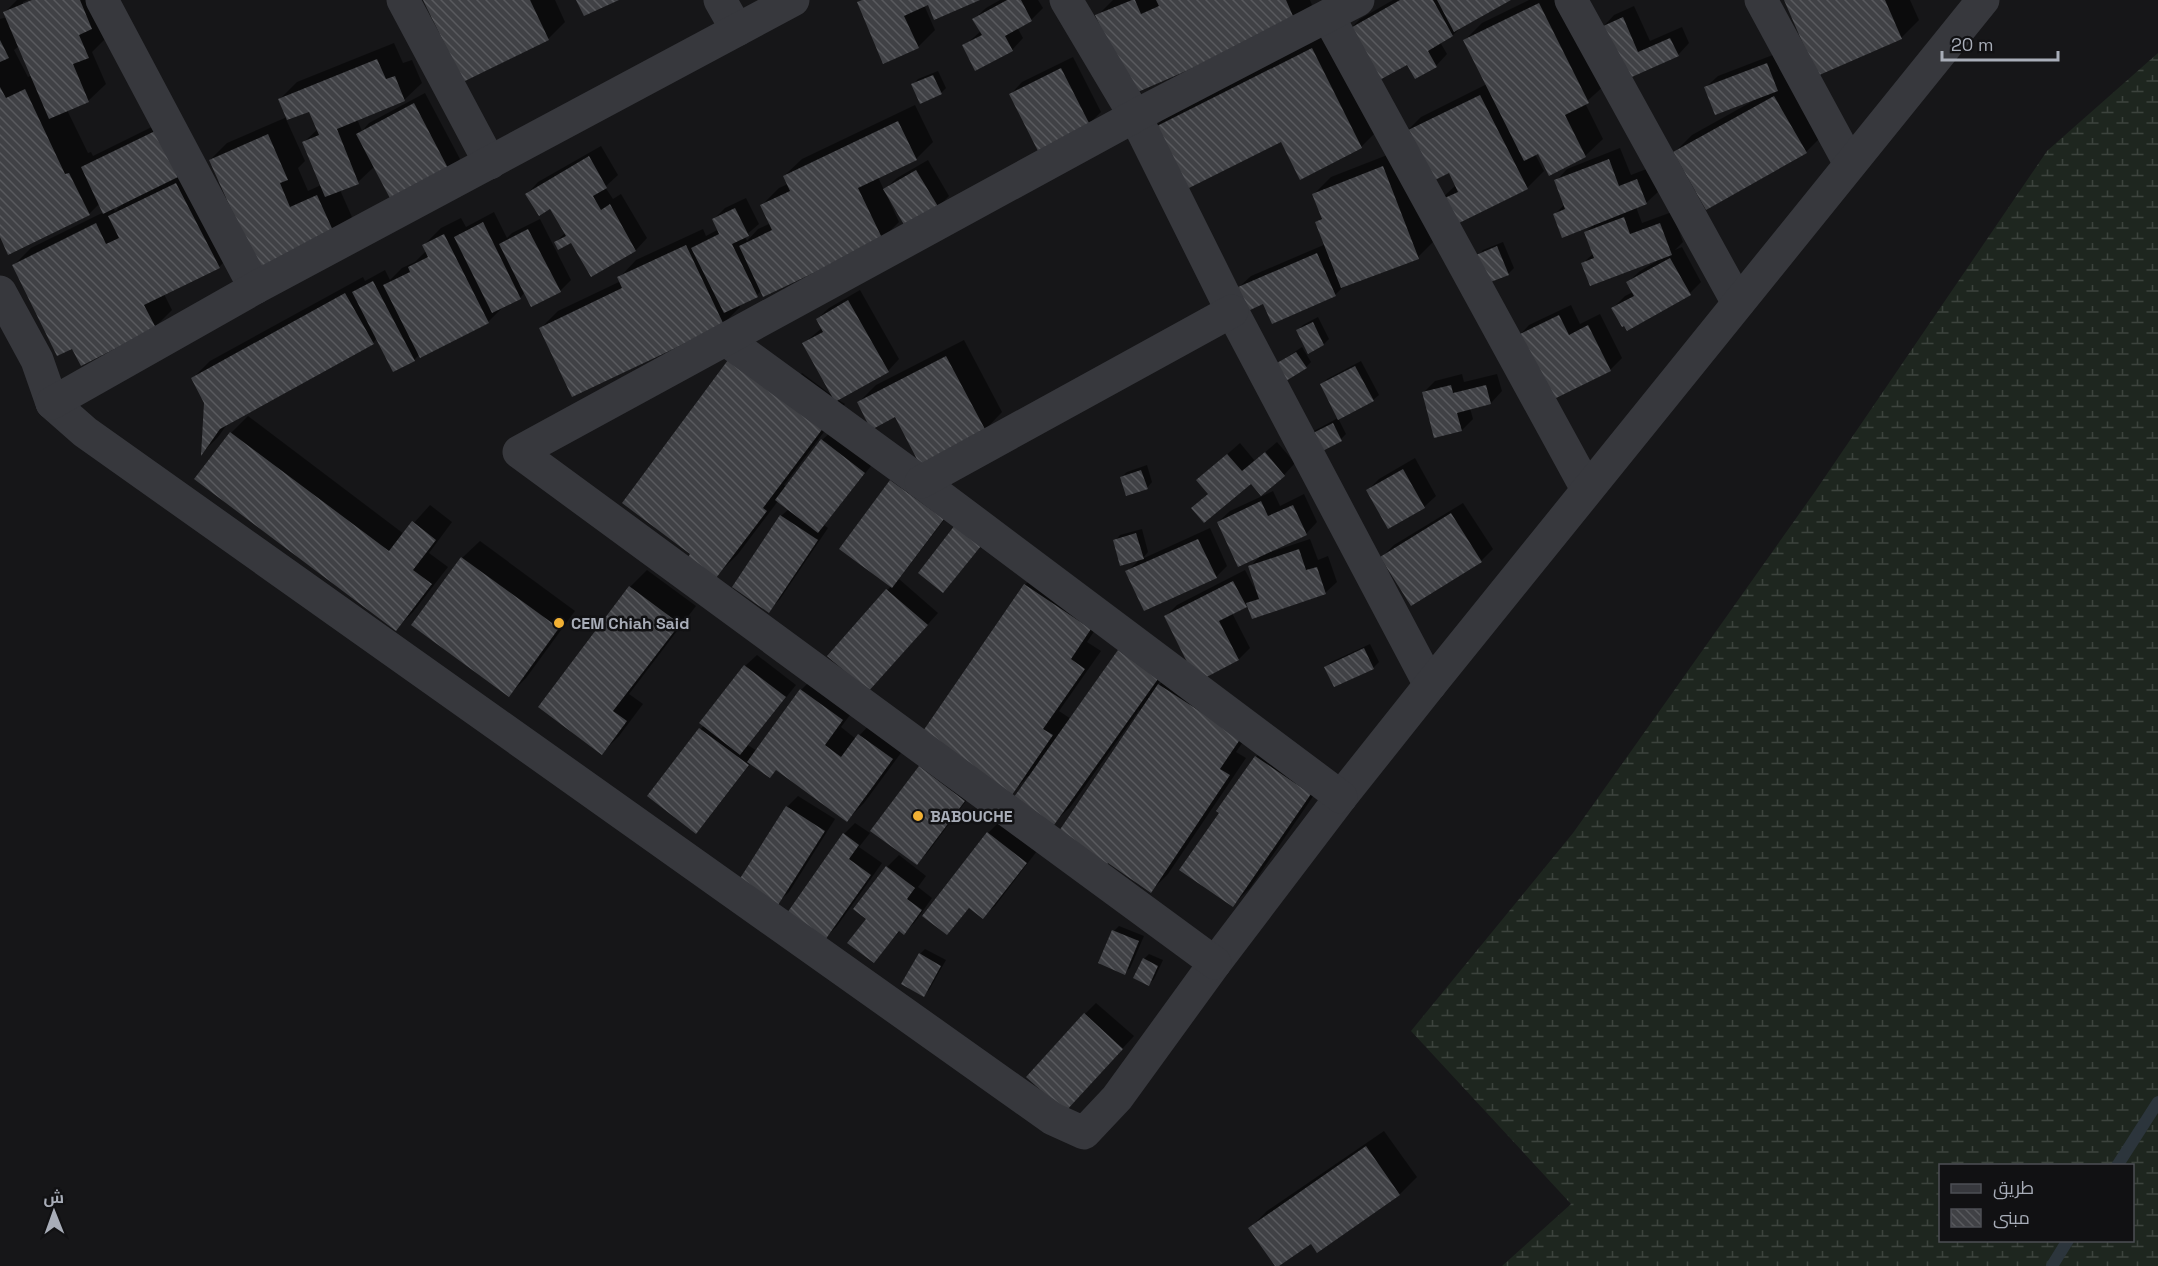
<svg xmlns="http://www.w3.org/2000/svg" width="2158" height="1266" font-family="'Space Grotesk',Cairo,sans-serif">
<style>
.wetland{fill:url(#wetland-marsh);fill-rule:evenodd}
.shadow{fill:#0007;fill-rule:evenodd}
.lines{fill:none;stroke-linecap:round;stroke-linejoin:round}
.stream{stroke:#2c353c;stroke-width:12}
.building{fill:url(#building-back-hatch)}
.minor{stroke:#37383d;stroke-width:33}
.poi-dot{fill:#f2b134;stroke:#111113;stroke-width:2}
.labels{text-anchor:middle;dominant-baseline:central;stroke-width:5;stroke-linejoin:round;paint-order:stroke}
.poi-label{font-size:16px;font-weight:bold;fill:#a8adb8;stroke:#111113;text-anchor:start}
</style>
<defs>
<pattern id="wetland-marsh" width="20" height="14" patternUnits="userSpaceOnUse" patternTransform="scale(1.5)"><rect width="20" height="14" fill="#1e261f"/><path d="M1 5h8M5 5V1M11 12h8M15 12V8" fill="none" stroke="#3c433d"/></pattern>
<pattern id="building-back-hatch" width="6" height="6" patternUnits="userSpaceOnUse" patternTransform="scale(1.5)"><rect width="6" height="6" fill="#404145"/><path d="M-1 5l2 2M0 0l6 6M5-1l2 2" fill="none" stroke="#595a5e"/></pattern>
</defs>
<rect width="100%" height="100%" fill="#161618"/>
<path class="wetland" d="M2158,53v1213h-656l69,-62 -160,-173 162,-198 241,-340 233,-342zM1940,1166h192v74h-192z"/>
<g class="shadow">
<path d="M17,0h11l-5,2v3l13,-5h68l1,39 -13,13 14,32 -18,17 -21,9 21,43 3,-1 2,4 73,-36 70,130 -17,17 -55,27 8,16 -17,17 -82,20 -60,-81 18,-18 73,-36 -4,-9 -11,11 -89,21v-216l7,-2 -2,-5zM19,46l13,29 -4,2 -14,-27zM124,203l-9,8 -2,-4z"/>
<path d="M425,0h130l10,22 -17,17z"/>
<path d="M861,0h115l-52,5 11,25 -17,17 -59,-44z"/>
<path d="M1000,0h38l5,8 -12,12 -14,7 6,11 -11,12 -48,-4 17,-15 -7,-12 12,-11z"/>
<path d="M1113,0h197l2,5 -17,17 -198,-6z"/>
<path d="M1393,0h115l-46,26 -9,9 -13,7 7,12 -11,12 -28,-3 -59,-33 11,-11z"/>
<path d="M1529,0h34l42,85 -20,18 18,36 -18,17 -36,18 -11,-22 -3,2 9,17 -17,17 -88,13 17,-16 -7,-14 -45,-37 17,-17 66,-33 -22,-44 17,-17z"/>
<path d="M1786,0h124l9,20 -17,17 -84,37z"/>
<path d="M1634,6l16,35 32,-14 7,16 -11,12 -52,23 -23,-51 11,-12z"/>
<path d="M1329,32l49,98 -17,17 -208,-18 17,-17z"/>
<path d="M394,43l9,20 9,-3 10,23 -18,17 -47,19 5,12 7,-8 56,-30 35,66 -11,12 -74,-5 -17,16 -18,8 12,27 -17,17 -125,-74 17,-17 60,-26 -7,-18 17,-17zM310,110l8,19 -14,13 17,43 -13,6 -10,-23 7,-7 -19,-42z"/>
<path d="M1778,53l45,82 -17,17h-131l17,-17 61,-34 -47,-14 12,-11z"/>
<path d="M1073,57l28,55 -12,12 -78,-30 11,-12z"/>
<path d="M938,71l8,17 -5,5 -28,-8 5,-6z"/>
<path d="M915,105l18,37 -17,17 -38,18 6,13 13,-12 31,-18 21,36 -11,11 -49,-7 10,22 -17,17 -120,51 -5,5 -18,9 1,3 -17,17 -182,4 17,-17 63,-30 -2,-3 17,-18 67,-31 3,7 13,-7 -5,-10 11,-11 21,-10 13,26 -14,12 2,5 11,-12 13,-6 -9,-18 17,-17 9,-4 -4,-8 18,-17z"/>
<path d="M601,146l17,29 -13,12 8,12 8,-5 26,44 -11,12 -44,25 -20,-34 -16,1 10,-10 -15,-25 -24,-13 11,-12z"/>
<path d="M1620,148l11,27 18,-7 9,24 -12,11 -10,4 6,16 30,-11 11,30 -8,8 7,-3 19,35 -11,11 -77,15 12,-12 8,-4 -5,-10 12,-11 17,-10v-2l-74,4 11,-10 -8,-21 9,-9 -40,-9 10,-10 -9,-23 11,-12z"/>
<path d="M1400,150l35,90 -17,17 -73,28 -10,10 -71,7 -25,-15 12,-11 75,-32 -9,-22 6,-5 -9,-23 17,-17z"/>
<path d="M494,212l13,26 5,-5 28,-14 31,61 -11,11 -35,1 -5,6 -15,7 -17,17 -68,32 -6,6 -37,-22 -4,5 -145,80 -10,14 -15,15 3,-49 -13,-25 17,-17 153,-84 2,4 20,-11 5,10 12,-12 13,-6 11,-11 -2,-6 17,-17 20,-10 5,9z"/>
<path d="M1503,242l11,26 -5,5 -21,8 -10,-25 5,-6z"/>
<path d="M860,290l39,69 -11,12 -51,28 8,5 -61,81 3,2 35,-47 12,-11 41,32 -51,64 4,3 -48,71 -11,12 -35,-24 47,-71 8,-7 -11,-8 -40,53 -22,22 84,-201 2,-2 32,24 -30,-54 18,-15 -5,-9 12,-11z"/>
<path d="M1571,305l9,19 20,-10 22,44 -12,12 -92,-33 11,-12z"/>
<path d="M1318,317l11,22 -5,5 -26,-14 5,-5z"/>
<path d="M964,340l38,72 -17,18 -126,-28 17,-17z"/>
<path d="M1302,347l9,15 -5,5h-34z"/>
<path d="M1361,361l18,34 -6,5 -51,-15 5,-6z"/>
<path d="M1462,374l2,8 33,-8 5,17 -11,12 -21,5 3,11 -11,11 -39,-37 12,-12z"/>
<path d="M248,416l156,118 26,-29 22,17 -23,31 19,14 -35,45 -17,17 -165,-196z"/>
<path d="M1338,418l8,16 -5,5 -29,-7z"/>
<path d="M1277,442l18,21 -11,12 -33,7 -58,26 16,-15 -11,-13 42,-37 15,18z"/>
<path d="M1415,458l21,38 -12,11 -56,-17 11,-11z"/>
<path d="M1147,465l5,17 -5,6 -26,-11 6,-5z"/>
<path d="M903,470l51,37 -55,72 39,34 -60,67 -49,-24 63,-71 -1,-104z"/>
<path d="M1273,491l7,15 24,-12 13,28 -11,12 -33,15 1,2 36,-12 8,21 10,-4 9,26 -12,11 -77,10 -16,10 18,35 -11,11 -73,-43 11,-11 68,-35 12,23 2,-1 -9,-25 12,-13 -44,-32 12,-11z"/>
<path d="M1463,503l30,46 -12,12 -99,-4 12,-12z"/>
<path d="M1210,528l17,38 -11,11 -89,-5 14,-14 -26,-17 5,-6 22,-6 6,23 -6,7z"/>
<path d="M480,541l95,70 -49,67 -17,17 -47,-137z"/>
<path d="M1042,568l65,44 -20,30 14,9 -42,60 12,8 103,-58 -16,23 1,1 17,-17 81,53 -21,31 10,6 -78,116 -17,17 -43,-29 33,-150 -2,-2 -68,96 -17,17 -26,-47 -16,17 13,-208z"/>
<path d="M647,570l49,36 -67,88 14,10 -24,32 -17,17 -62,-46 90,-120z"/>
<path d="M1370,644l9,18 -6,6 -47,-1 5,-5z"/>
<path d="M757,655l39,30 -48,60 9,6 44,-61 17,-17 41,30 -18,24 15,12 20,-21 33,24 -45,61 -17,17 -70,-51 -7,7 -19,-13 -44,57 -11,12 -47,-36 55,-71 41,-59z"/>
<path d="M1273,740l54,36 -77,112 -17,17 -12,-92 -3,-2 38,-54z"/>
<path d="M920,767l55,22 -47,63 -11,11z"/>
<path d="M798,796l37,23 -46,73 -12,11 10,-96z"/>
<path d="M1000,821l37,30 -42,55 -12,11 -13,-10 -23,26 -23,-17 64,-83z"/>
<path d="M855,823l15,10 -11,14 23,16 -45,63 -12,12 19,-104z"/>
<path d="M899,855l27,21 -8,11 14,11 -17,24 -11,11 -4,-2 -26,30 -6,-42 -13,-10 32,-42z"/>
<path d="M1119,926l25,10 -14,32 -6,5 -10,-42z"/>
<path d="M925,949l21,11 -17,30 -6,6 -3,-42z"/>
<path d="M1149,954l14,6 -9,19 -5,5 -5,-25z"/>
<path d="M1096,1003l38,33 -58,63 9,-85z"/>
<path d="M1384,1131l33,46 -17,17 -82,57 -7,-9 -61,-14 17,-17z"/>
</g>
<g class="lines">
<g class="stream">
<path d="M2117,1166l41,-64"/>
<path d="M2052,1266l16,-26"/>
</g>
</g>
<g class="building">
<path d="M32,0h48l12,29 -13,6 10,23 -16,6 16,38 -40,17 -46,-107z"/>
<path d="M423,0h107l19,40 -86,42z"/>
<path d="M576,0h43l-35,16z"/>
<path d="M862,0h118l-46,20 -6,-15 -24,11 15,32 -36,16 -26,-62z"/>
<path d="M1007,0h14l11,21 -27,15 8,15 -38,20 -13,-26 20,-10 -10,-16z"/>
<path d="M1132,0h3l6,14 18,-8 -3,-6h130l10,23 -165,72 -36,-80z"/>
<path d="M1400,0h33l20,36 -25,15 9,16 -22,12 -8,-14 -31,17 -29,-52z"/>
<path d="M1437,0h74l-57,32z"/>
<path d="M1784,0h101l17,39 -85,37z"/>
<path d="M1539,3l50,100 -24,12 21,42 -37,19 -11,-22 -14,7 -61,-121z"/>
<path d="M1623,17l15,35 32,-14 9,18 -54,24 -24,-53z"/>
<path d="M0,40l9,18 -9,4z"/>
<path d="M1312,48l50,100 -62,32 -19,-38 -98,49 -32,-62z"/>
<path d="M377,59l9,20 9,-3 10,25 -68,28 22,55 -34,13 -23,-55 17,-7 -10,-23 -22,8 -9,-21z"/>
<path d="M1767,63l11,28 -63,24 -11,-28z"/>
<path d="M1061,68l29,57 -52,26 -29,-57z"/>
<path d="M933,75l9,19 -22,10 -9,-20z"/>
<path d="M0,87l6,11 19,-9 40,85 4,-1 21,42 -82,40 -8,-18z"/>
<path d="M1480,95l48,94 -77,38 -13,-26 20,-9 -9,-19 -22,11 -25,-51z"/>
<path d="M1774,96l33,57 -101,57 -33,-58z"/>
<path d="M414,103l36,69 -58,30 -36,-68z"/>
<path d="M898,121l19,39 -59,28 25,52 -120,57 -24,-51 33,-16 -12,-25 30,-14 -7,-15z"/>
<path d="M155,131l23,46 -75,37 -22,-47z"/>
<path d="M268,134l20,46 -8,3 10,24 27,-12 18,40 -77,34 -49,-109z"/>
<path d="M589,156l18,32 -14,8 8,14 9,-6 26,47 -45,26 -20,-34 -13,7 -4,-8 12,-6 -16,-27 -11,7 -14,-22z"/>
<path d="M1609,159l10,27 18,-7 10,25 -85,34 -9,-24 12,-5 -11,-29z"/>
<path d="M1383,166l36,93 -78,29 -26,-66 7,-3 -10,-25z"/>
<path d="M916,170l23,38 -33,20 -23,-39z"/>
<path d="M176,183l44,85 -76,37 12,23 -75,38 -9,-17 -15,7 -45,-91 84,-42 10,21 13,-6 -11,-22z"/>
<path d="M735,208l14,28 -17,8 26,53 -34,16 -33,-65 28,-14 -7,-15z"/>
<path d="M1624,217l6,17 30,-11 12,32 -82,31 -9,-23 13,-5 -10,-26z"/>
<path d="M483,222l38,77 -29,14 -38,-76z"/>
<path d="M528,229l33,63 -30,15 -32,-63z"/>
<path d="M444,234l45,89 -69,35 -37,-73 27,-13 -2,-5 20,-10 -6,-12z"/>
<path d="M686,245l38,80 -152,72 -33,-69 83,-40 -5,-11z"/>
<path d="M1497,246l12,29 -21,8 -12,-28z"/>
<path d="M1317,253l19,43 -64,28 -9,-20 -15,7 -10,-24z"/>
<path d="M1670,258l21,37 -64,36 -3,-5 -2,1 -11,-19 23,-12 -8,-14z"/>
<path d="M373,281l42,80 -22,11 -41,-80z"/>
<path d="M345,293l29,51 -154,85 -19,27 3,-53 -13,-25z"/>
<path d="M848,300l41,72 -54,30 -33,-59 21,-11 -7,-13z"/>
<path d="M1559,315l10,20 19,-10 23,46 -63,31 -32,-66z"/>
<path d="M1313,322l11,23 -16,9 -12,-24z"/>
<path d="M1296,352l11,16 -26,16 -11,-17z"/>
<path d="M946,356l40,75 -66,34 -25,-48 -24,13 -14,-28z"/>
<path d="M728,360l96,67 -61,81 4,3 -51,67 -28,-21 2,-3 -68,-51z"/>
<path d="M1355,366l19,35 -36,19 -18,-36z"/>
<path d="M1451,385l2,8 33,-8 5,19 -34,9 5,18 -28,7 -12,-46z"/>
<path d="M1333,423l9,18 -27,14 -10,-18z"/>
<path d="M230,432l159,119 23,-30 24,19 -23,30 19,14 -36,47 -202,-152z"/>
<path d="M821,439l44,34 -47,60 -43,-33z"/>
<path d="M1265,452l20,24 -24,20 -10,-12 -47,39 -13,-15 17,-14 -12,-14 31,-26 15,17z"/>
<path d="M1403,469l22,39 -37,21 -22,-39z"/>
<path d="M1141,470l7,19 -22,7 -6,-19z"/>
<path d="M890,480l54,39 -52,69 -53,-39z"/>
<path d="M1261,501l7,15 25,-11 14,30 -69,32 -21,-45z"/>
<path d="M1451,513l31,49 -71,44 -31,-49z"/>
<path d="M780,515l38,25 -49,73 -37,-26z"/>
<path d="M955,525l26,21 -38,47 -25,-20z"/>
<path d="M1136,533l8,26 -24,7 -7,-26z"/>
<path d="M1198,539l19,39 -73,33 -19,-40z"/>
<path d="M1299,549l7,21 11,-3 9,27 -74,25 -6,-16 13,-4 -11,-33z"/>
<path d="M461,557l98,71 -50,69 -98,-72z"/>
<path d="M1233,581l14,26 -28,14 20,39 -42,22 -33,-66z"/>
<path d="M1024,584l67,45 -20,30 14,10 -42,60 10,6 -41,60 -91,-61z"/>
<path d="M629,586l51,38 -67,87 14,10 -25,34 -64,-48z"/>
<path d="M886,589l42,36 -61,68 -11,-12 -29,-25z"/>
<path d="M1364,648l10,21 -40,18 -10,-20z"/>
<path d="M1118,650l40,29 -104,146 -40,-28z"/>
<path d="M744,665l42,32 -46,58 -41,-32z"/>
<path d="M1158,684l83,54 -21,31 10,6 -79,118 -43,-30 -3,4 -48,-33z"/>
<path d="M800,689l43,31 -18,25 16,12 17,-23 35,25 -46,63 -71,-52 -6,8 -23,-16z"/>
<path d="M699,728l50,37 -53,69 -49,-38z"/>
<path d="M1255,756l56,38 -78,113 -54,-37 40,-57 -3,-2z"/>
<path d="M919,766l46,35 -48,64 -47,-34z"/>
<path d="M786,806l39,25 -47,74 -39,-25z"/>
<path d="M987,832l40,31 -44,56 -14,-11 -22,27 -25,-19z"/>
<path d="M843,833l16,12 -10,14 22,16 -46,65 -38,-27z"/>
<path d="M886,866l29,22 -8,11 15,11 -18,25 -5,-4 -25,32 -27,-20 19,-24 -13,-10z"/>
<path d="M1112,930l27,11 -14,34 -27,-12z"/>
<path d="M919,953l22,13 -17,31 -23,-13z"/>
<path d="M1143,958l15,8 -9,20 -16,-8z"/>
<path d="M1084,1013l39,36 -58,63 -39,-35z"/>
<path d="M1366,1146l34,49 -83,58 -6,-9 -32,22h-4l-27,-38z"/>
</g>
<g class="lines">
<g class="minor">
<path d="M102,0l153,288"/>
<path d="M403,0l87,163"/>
<path d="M720,0l17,30"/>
<path d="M1066,0l69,116 97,195 198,374"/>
<path d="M1571,0l167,303"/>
<path d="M1761,0l89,164"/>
<path d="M1328,16l259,473"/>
<path d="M0,292l37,68 15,43 33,29 968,687 31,14 33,-35 98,-135 126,-166 89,-112 553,-685"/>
<path d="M726,340l195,142 420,315"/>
<path d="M52,403l203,-115 538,-288"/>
<path d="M921,482l311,-171"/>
<path d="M1215,963l-696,-511 616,-336 223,-116"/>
</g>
</g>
<g class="poi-dot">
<circle cx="559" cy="623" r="6"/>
<circle cx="918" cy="816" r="6"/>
</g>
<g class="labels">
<g class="poi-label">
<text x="571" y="623">CEM Chiah Said</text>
<text x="930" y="816">BABOUCHE</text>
</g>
</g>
<rect x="1939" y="1164" width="195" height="78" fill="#111113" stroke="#4d4f55" stroke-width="1.5"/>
<rect x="1951" y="1184" width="30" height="9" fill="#37383d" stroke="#4d4f55" stroke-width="1.5"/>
<text x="1993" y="1194" font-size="18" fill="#a8adb8">طريق</text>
<rect x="1951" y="1209" width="30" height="18" fill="url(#building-back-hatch)" stroke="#4d4f55" stroke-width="1.5"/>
<text x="1993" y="1224" font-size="18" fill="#a8adb8">مبنى</text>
<g transform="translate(54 1212) rotate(359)" stroke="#111113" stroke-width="4.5" paint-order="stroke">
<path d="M0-4.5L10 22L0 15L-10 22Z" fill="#a8adb8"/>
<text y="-9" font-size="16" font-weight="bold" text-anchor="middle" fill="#a8adb8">ش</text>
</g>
<path d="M1942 51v9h116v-9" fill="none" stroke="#a8adb8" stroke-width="3"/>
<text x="1951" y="51" font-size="18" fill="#a8adb8" stroke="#111113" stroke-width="4.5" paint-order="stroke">20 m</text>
</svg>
